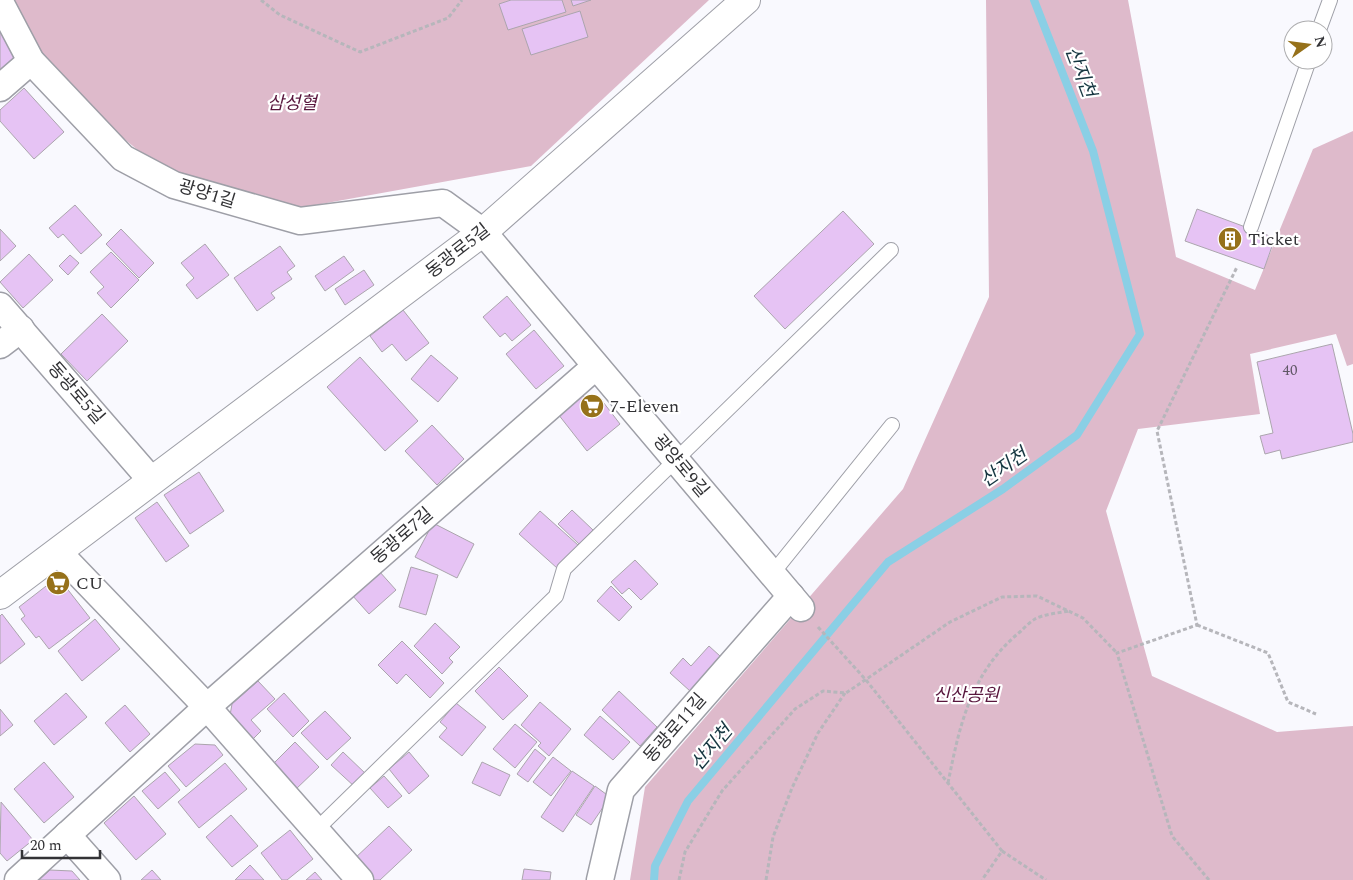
<svg xmlns="http://www.w3.org/2000/svg" width="1353" height="880" font-family="Spectral,'Noto Sans KR',serif">
<style>
.green{fill:#debacb}
.lines{fill:none;stroke-linecap:round;stroke-linejoin:round}
.stream{stroke:#8acfe5;stroke-width:8}
.building{fill:#e6c3f4;stroke:#aba5ad}
.service-casing{stroke:#9e9fa7;stroke-width:16}
.minor-casing{stroke:#9e9fa7;stroke-width:29}
.tertiary-casing{stroke:#9e9fa7;stroke-width:30}
.path{stroke:#b6b6bb;stroke-width:3;stroke-dasharray:4 2.5;stroke-linecap:butt}
.service{stroke:#fff;stroke-width:14}
.minor{stroke:#fff;stroke-width:26}
.tertiary{stroke:#fff;stroke-width:28}
.labels{text-anchor:middle;dominant-baseline:central;stroke-width:4.5;stroke-linejoin:round;paint-order:stroke}
.number-label{font-size:15px;fill:#605766}
.park-label{font-size:18px;font-style:italic;fill:#58163d;stroke:#fff}
.street-label{font-size:18px;fill:#333336;stroke:#fff}
.poi-label{font-size:18px;fill:#333336;stroke:#fff;text-anchor:start}
.water-label{font-size:19px;font-style:italic;fill:#163641;stroke:#fff}
</style>
<rect width="100%" height="100%" fill="#f9f9fe"/>
<g class="green">
<path d="M8,0h701l-178,166 -243,44 -131,-44 -64,-53 -63,-69z"/>
<path d="M986,0h142l48,257 79,33 58,-141 40,-18v233l-6,2 -11,-32 -86,20 10,60 -122,15 -32,82 46,165 125,56 76,-6v154h-723l15,-93 258,-298 86,-192z"/>
</g>
<g class="lines">
<path class="stream" d="M654,880l1,-14 33,-65 200,-239 115,-73 74,-54 63,-101 -47,-183 -59,-151"/>
</g>
<g class="building">
<path d="M511,0h51l4,12 -58,18 -9,-26z"/>
<path d="M571,0h20l-18,6z"/>
<path d="M580,11l8,26 -57,18 -9,-26z"/>
<path d="M0,21l20,39 -20,17z"/>
<path d="M24,88l40,44 -30,27 -34,-38v-11z"/>
<path d="M75,205l27,30 -21,19 -18,-20 -5,4 -9,-10z"/>
<path d="M1197,209l78,29 -11,31 -79,-28z"/>
<path d="M843,211l31,33 -89,85 -31,-33z"/>
<path d="M0,229l16,17 -16,15z"/>
<path d="M121,229l33,34 -15,15 -33,-34z"/>
<path d="M205,244l24,31 -32,24 -11,-14 8,-7 -13,-15z"/>
<path d="M280,246l15,20 -8,6 5,7 -21,14 4,5 -18,13 -23,-33z"/>
<path d="M111,252l28,28 -28,28 -14,-15 7,-6 -14,-15z"/>
<path d="M29,254l24,26 -30,28 -23,-26z"/>
<path d="M70,255l9,8 -11,12 -9,-9z"/>
<path d="M344,256l10,14 -29,21 -10,-15z"/>
<path d="M364,270l10,15 -29,20 -10,-16z"/>
<path d="M507,296l24,29 -19,16 -7,-8 -5,4 -17,-20z"/>
<path d="M403,310l26,33 -23,18 -14,-17 -10,8 -12,-16z"/>
<path d="M102,314l26,27 -41,40 -26,-27z"/>
<path d="M534,330l30,36 -28,23 -30,-35z"/>
<path d="M1332,344l21,90v8l-71,17 -2,-9 -15,4 -5,-18 13,-3 -16,-71z"/>
<path d="M431,355l27,23 -20,24 -27,-23z"/>
<path d="M360,357l58,64 -33,30 -58,-64z"/>
<path d="M581,396l19,2 20,26 -33,27 -29,-37z"/>
<path d="M432,425l32,34 -27,26 -32,-34z"/>
<path d="M199,472l25,39 -34,23 -26,-39z"/>
<path d="M157,502l32,44 -23,16 -31,-44z"/>
<path d="M572,510l21,20 -14,14 -21,-20z"/>
<path d="M540,511l38,34 -21,23 -38,-34z"/>
<path d="M433,523l41,21 -17,34 -42,-21z"/>
<path d="M635,560l23,24 -17,16 -12,-12 -7,6 -11,-12z"/>
<path d="M411,567l27,8 -12,40 -27,-8z"/>
<path d="M379,571l17,19 -27,24 -17,-19z"/>
<path d="M50,583l15,3 25,32 -41,31 -10,-13 -3,2 -15,-19 4,-3 -6,-9z"/>
<path d="M611,586l21,21 -13,14 -22,-20z"/>
<path d="M2,614l23,30 -25,20v-48z"/>
<path d="M95,619l25,30 -38,32 -24,-30z"/>
<path d="M435,623l25,24 -11,11 4,4 -11,12 -28,-28z"/>
<path d="M402,641l42,42 -14,15 -24,-24 -9,10 -19,-19z"/>
<path d="M709,646l11,10 -30,35 -20,-18 13,-15 8,8z"/>
<path d="M499,667l29,29 -25,24 -28,-29z"/>
<path d="M258,681l17,18 -24,21 10,11 -12,12 -20,-22 3,-17z"/>
<path d="M619,691l38,36 -17,19 -38,-36z"/>
<path d="M66,693l21,24 -33,28 -20,-24z"/>
<path d="M284,693l25,28 -16,16 -26,-28z"/>
<path d="M540,702l31,27 -22,27 -11,-10 3,-3 -20,-18z"/>
<path d="M456,703l30,24 -24,29 -23,-19 8,-9 -7,-6z"/>
<path d="M125,705l25,29 -20,18 -25,-29z"/>
<path d="M0,709l13,16 -13,11z"/>
<path d="M325,711l26,27 -24,22 -26,-27z"/>
<path d="M600,716l30,26 -17,18 -29,-25z"/>
<path d="M515,724l22,18 -22,26 -22,-19z"/>
<path d="M295,742l24,25 -24,23 -23,-25z"/>
<path d="M195,744l20,1 8,10 -37,32 -18,-21z"/>
<path d="M535,749l11,9 -18,24 -11,-8z"/>
<path d="M343,752l24,23 -12,12 -24,-22z"/>
<path d="M409,752l20,24 -20,18 -20,-25z"/>
<path d="M553,757l18,14 -20,25 -18,-14z"/>
<path d="M44,762l30,35 -30,26 -30,-34z"/>
<path d="M482,762l28,13 -10,21 -28,-13z"/>
<path d="M225,763l22,26 -48,39 -21,-26z"/>
<path d="M572,771l22,15 -31,46 -22,-15z"/>
<path d="M165,772l15,18 -22,19 -16,-18z"/>
<path d="M384,776l18,20 -14,12 -18,-20z"/>
<path d="M595,786l15,11 -19,28 -15,-10z"/>
<path d="M134,796l32,38 -30,26 -32,-37z"/>
<path d="M1,802l32,38 -26,21 -7,-8z"/>
<path d="M231,815l27,31 -26,21 -26,-30z"/>
<path d="M389,826l23,24 -32,30h-8l-19,-20z"/>
<path d="M290,830l23,29 -26,21h-5l-21,-27z"/>
<path d="M250,865l14,15h-29z"/>
<path d="M524,869l27,3 -1,8h-28z"/>
<path d="M50,870l22,1 8,9h-41z"/>
<path d="M152,870l9,10h-20z"/>
<path d="M315,872l7,8h-16z"/>
</g>
<g class="lines">
<g class="service-casing">
<g id="service">
<path d="M1319,30l11,-30"/>
<path d="M1251,227l58,-167"/>
<path d="M772,574l120,-149"/>
<path d="M316,830l240,-234 8,-27 327,-319"/>
</g>
</g>
<g class="minor-casing">
<g id="minor">
<path d="M0,2l31,59 92,97 51,27 126,36 143,-18 40,29 318,376"/>
<path d="M0,88l31,-27"/>
<path d="M0,306l152,175"/>
<path d="M0,345l21,-16"/>
<path d="M58,552l149,155 153,173"/>
<path d="M67,835l40,45"/>
<path d="M18,880l189,-173 389,-341"/>
<path d="M600,880l21,-90 170,-194"/>
</g>
</g>
<g class="tertiary-casing">
<path id="tertiary" d="M0,595l483,-363 263,-232"/>
</g>
<g class="path">
<path d="M261,0l19,15 80,37 88,-34 14,-18"/>
<path d="M1197,625l71,28 20,49 28,12"/>
<path d="M818,627l48,53 136,171 -20,29"/>
<path d="M948,783c12,-60 23,-111 73,-152 4,-4 9,-9 14,-12 9,-5 24,-6 34,-8"/>
<path d="M1002,851l44,29"/>
<path d="M679,880l6,-28 37,-61 73,-82 28,-18 23,2 104,-71 52,-25 35,-1 46,22 34,35"/>
<path d="M766,880l7,-43 19,-49 26,-55 27,-40"/>
<path d="M1209,880l-37,-44 -55,-183 80,-28 -40,-194 80,-164"/>
</g>
<use href="#service" class="service"/>
<use href="#minor" class="minor"/>
<use href="#tertiary" class="tertiary"/>
</g>
<defs>
<g id="building-disc" transform="scale(1.25)"><circle r="9.5" fill="#96711a" stroke="#fff"/><path d="M-4-6H4V6H1V3H-1V6H-4ZM-2.5-4.3h1.7v1.8h-1.7ZM.8-4.3h1.7v1.8H.8ZM-2.5-1h1.7V.8h-1.7ZM.8-1h1.7V.8H.8Z" fill="#fff"/></g>
<g id="supermarket-disc" transform="scale(1.25)"><circle r="9.5" fill="#96711a" stroke="#fff"/><path d="M-6-5.5h2.5l.6 2H6L4.5 2H-2.5L-4.4-4H-6ZM-1.5 3.2a1.3 1.3 0 1 0 .1 0ZM3 3.2a1.3 1.3 0 1 0 .1 0Z" fill="#fff"/></g>
</defs>
<g fill-rule="evenodd">
<use href="#building-disc" x="1230" y="239"/>
<use href="#supermarket-disc" x="592" y="406"/>
<use href="#supermarket-disc" x="58" y="583"/>
</g>
<g class="labels">
<g class="number-label">
<text x="1290" y="370">40</text>
</g>
<g class="park-label">
<text x="292" y="103">삼성혈</text>
<text x="966" y="695">신산공원</text>
</g>
<g class="street-label">
<text transform="translate(207 194) rotate(17)">광양1길</text>
<text transform="translate(458 251) rotate(-38)">동광로5길</text>
<text transform="translate(76 393) rotate(49)">동광로5길</text>
<text transform="translate(681 466) rotate(50)">광양로9길</text>
<text transform="translate(402 536) rotate(-41)">동광로7길</text>
<text transform="translate(675 728) rotate(-49)">동광로11길</text>
</g>
<g class="poi-label">
<text x="1248" y="239">Ticket</text>
<text x="610" y="406">7-Eleven</text>
<text x="76" y="583">CU</text>
</g>
<g class="water-label">
<text transform="translate(1080 72) rotate(69)">산지천</text>
<text transform="translate(1004 468) rotate(-35)">산지천</text>
<text transform="translate(712 748) rotate(-50)">산지천</text>
</g>
</g>
<g transform="translate(1308 45) rotate(76)"><circle r="24" fill="#ffffff" stroke="#adadaf"/>
<path d="M0-4L9 19L0 12L-9 19Z" fill="#96711a"/>
<text y="-8" font-size="14" font-weight="bold" text-anchor="middle" fill="#333336">N</text>
</g>
<path d="M22 850v8h78v-8" fill="none" stroke="#333336" stroke-width="2.5"/>
<text x="30" y="850" font-size="15" fill="#333336" stroke="#ffffff" stroke-width="4" paint-order="stroke">20 m</text>
</svg>
